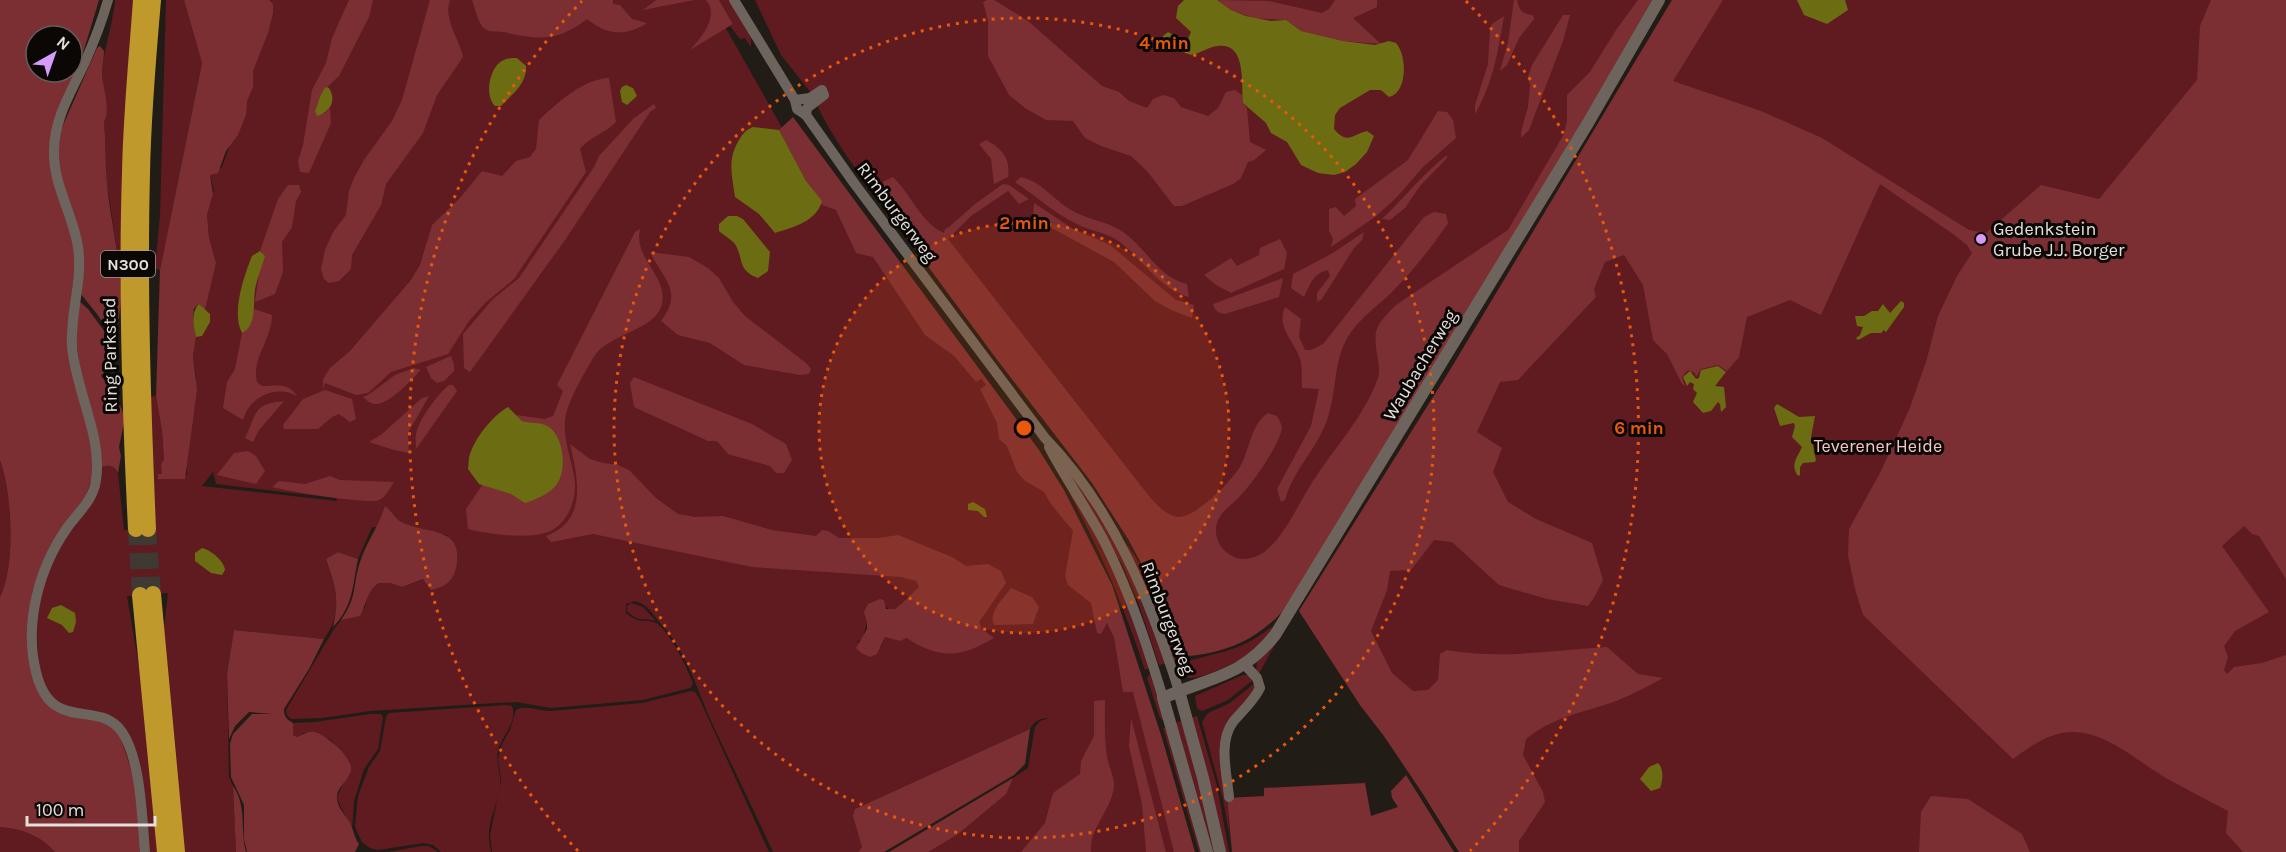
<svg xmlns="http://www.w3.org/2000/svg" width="2286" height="852" font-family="Karla,sans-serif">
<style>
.green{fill:#601b21;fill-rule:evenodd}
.forest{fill:#7b2f33;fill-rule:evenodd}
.water{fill:#6c6c12}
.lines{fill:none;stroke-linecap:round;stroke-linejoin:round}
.trunk-tunnel{stroke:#3f3934;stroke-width:16;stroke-dasharray:16 8;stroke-linecap:butt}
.minor{stroke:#6d655d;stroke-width:10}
.tertiary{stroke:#6d655d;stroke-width:12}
.trunk{stroke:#c0992c;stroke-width:16}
.ring{fill:none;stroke:#e8590c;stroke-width:3;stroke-dasharray:3 6}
.poi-dot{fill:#d69bfa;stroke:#0a0705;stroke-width:2}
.labels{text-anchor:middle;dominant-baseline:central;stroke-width:6;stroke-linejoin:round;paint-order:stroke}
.shield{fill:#0a0705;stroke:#a39f9c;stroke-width:1.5}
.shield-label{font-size:16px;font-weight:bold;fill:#e5e0dc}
.street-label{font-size:18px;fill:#e5e0dc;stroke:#0a0705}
.poi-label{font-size:18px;fill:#e5e0dc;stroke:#0a0705;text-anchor:start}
.park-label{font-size:18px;fill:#f6c6c6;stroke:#0a0705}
.centre{fill:#e8590c;stroke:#0a0705;stroke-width:3}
.ring-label{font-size:18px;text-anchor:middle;font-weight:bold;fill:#e8590c;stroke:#0a0705;stroke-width:6;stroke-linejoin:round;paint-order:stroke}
</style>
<rect width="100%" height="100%" fill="#221c16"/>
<g class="green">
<path d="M115,0h21l-15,314 -4,-63 -10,-68 -3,-61c6,-10 -2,-33 -2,-47 1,-25 11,-50 13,-75z"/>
<path d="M166,0h18l18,63 -42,207 -5,-2 5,-52z"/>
<path d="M254,0h456l80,142 156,208 8,6 22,25 5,-2 5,6 4,22 48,61 30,57 5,6 19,39 99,282h-288l125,-84 7,-41 5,-6 10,-3c-10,0 -16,3 -20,11l-175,80 7,38 -4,5h-85c-20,-44 -41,-86 -61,-129 -15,-34 -25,-70 -50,-98 -9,-10 -13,-20 -27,-24l-9,3v9c16,13 16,4 30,10 12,6 33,47 37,61l-3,4 -47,12 -92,8 -35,-6 -37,2 -109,7 -48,7 -31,1 -4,-4 -1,-5 48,-81 7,-9 24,-12 2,-14 12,-11h11l12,4 22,-8 23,-44 -75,-8 -14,32 -20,-7 -12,7c10,31 18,52 -2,80l-90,-9 -7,44 2,103 4,9 3,66h-54l-20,-207 6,-52 -41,3 18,106 14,150h-10l-88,-147 -15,-15 -7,-21 -3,-48 9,-43 56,-111c8,-3 14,-1 17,6l6,57 31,-2 -8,-130 9,-2 6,35 2,29 -2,4v10h-4v4l29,-3 -1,-16 10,-83 -3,-20 3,-19 6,-2 8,-21 -5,-4 11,-48 -7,-25 -2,-22 7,-25 -4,-15 12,-8 8,-22zM213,472l3,12 120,14 1,3 -135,-15zM884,600v5l6,5 5,-1 12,-7 35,51 -24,-8 -12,-7 -21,-1 -4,10 -24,-5 6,-4 4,-16z"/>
<path d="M719,0h11l21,38v9l-6,-9 -5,1 -10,-13 3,-2z"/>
<path d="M755,0h896l-39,66 -336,543 -205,-171 -125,-160 -84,-116 14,23 -6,3c-20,-27 -39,-53 -53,-83l2,-2 -38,-48z"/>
<path d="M1672,0h614v852h-827l-36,-58 -39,-58 -24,-31 -61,-94 151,-241z"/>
<path d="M0,460c12,33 16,105 0,137z"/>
<path d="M1061,462l16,20 43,69 47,112 -8,2 -21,-63 -16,-38z"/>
<path d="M1068,491c40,51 60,117 82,177l-5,2c-21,-63 -45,-121 -77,-179z"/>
<path d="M1121,538c25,26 48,87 58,122l-6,2z"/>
<path d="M631,603l12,4 13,14c-14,-4 -17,2 -29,-10v-5z"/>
<path d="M1271,627l2,3c-8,8 -15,17 -24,24 -13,9 -46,25 -61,24l-3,-13 3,-4c35,-10 54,-10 83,-34z"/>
<path d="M1277,641l-19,34 -2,-3 1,-10z"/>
<path d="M1151,672l13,49 -4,-3 -13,-40z"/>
<path d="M1243,675h6l4,5 -25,20 -26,11 -5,-3 -2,-12z"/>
<path d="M1255,683l1,5 -26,33 -3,77 3,40 -7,-39 -21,-77 6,-9 22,-10z"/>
<path d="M691,691l4,1 4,6 70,154h-277l-2,-16 11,-56 -3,-21 4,-15 8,-14 6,-20c10,-6 25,2 36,1l90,-8z"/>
<path d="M506,705l6,1c6,16 -10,30 -14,44 -2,10 1,18 2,28 1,28 -17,42 -9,74h-50l-8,-7 -10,-2 -45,7 -8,-2 -8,-6 -7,-15 3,-31 11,-29 11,-16 6,-34 3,-4z"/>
<path d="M370,714h11l2,3 -5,32 -14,20 -10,32 -2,29c-3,-12 -12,-21 -15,-33l7,-15 6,-7 -1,-14 -19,-22 -26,-6 -7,4 -4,-2v-12l22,-1z"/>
<path d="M1197,716l20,70 12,66h-4l-35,-134z"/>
<path d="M1185,720l33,132h-7l-37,-129z"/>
<path d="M1168,727l36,125h-5l-36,-124z"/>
<path d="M0,827c22,2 40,8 55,25h-55z"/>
<path d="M421,846h8l9,6h-49z"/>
</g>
<g class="forest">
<path d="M0,0h99l-19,63 -28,71 21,111 2,19 -7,64 24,125v25l-6,17 -37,54 -16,41 -3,17 9,87 69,30 12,12 13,40 9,76h-87c-15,-17 -33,-23 -55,-25v-230c16,-32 12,-104 0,-137zM36,36h36v36h-36z"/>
<path d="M184,0h85l4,4v9l-5,20 -15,38v16l-6,14 -1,14 -8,20 -12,16 -8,22 -8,2 3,19 -6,21 2,22 7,26 -11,47 -6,-6 -5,5 -1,9 3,19 -3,19 4,34 -12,89h-27v-5h4l-1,-10 3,-4 -2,-29 -6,-35 4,-126 42,-207z"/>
<path d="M349,0h24l-4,17 -30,59 -17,16 -2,10 -5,12 10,-1 5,-5 1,15 -22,50 -9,-1 -2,-11 5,-16 9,-55 14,-27 6,-25z"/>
<path d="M430,0h20c-7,19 9,38 13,57l-26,38 -14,38 -37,51 -5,21 -29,50 -1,14 -12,12 -10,2 -5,-4 -3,-10 4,-19 8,-18 13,-17 3,-24 5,-13 10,-18 28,-39 10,-21z"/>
<path d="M472,0h141v4l7,1 12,14 15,4c-21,14 -41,12 -60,-4 -30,23 -48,21 -83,13 -8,-1 -17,1 -22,-6 -5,-7 -7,-18 -10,-26z"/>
<path d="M656,0h38l-51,10z"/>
<path d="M706,0h13l14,24 -43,26c11,-12 30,-34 16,-50z"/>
<path d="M987,0h7l34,21 74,65 17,6 10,9 18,7 6,-9 10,-4 11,3 7,9 27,9 10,-8 8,-16 9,-2 7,5 1,8 4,5 3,34 16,8 -12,10 -6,2 -7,16 -8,6 -51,22h-8l-27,-35 -16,-15 -30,-10 -16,-8 -12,-17 -27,-1 -21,-12 -16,-13 -21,-39v-35l-5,-19z"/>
<path d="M1217,0l52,1 53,12 7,-4 6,-9h42v7l-24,11 28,26 -38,-3 -42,-10 -15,-11 -32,-2 -23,-8z"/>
<path d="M1514,0h3c2,10 5,14 16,15l1,4 -15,19 -12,27 -7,6 8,-29z"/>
<path d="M1638,0h14l-61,107 -301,496c-23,28 -50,45 -86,51 -10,1 -17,5 -25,-4l-31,-74 -20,-37 -36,-56 -94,-122 -128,-173 23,-11c17,16 29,47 51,56l1,-4 4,-2 26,-23 28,-20 6,1 20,14 -10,5 -11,-13 -37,25 -23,23 201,257c8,9 17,20 30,21 17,0 54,-37 62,-52 9,-17 10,-41 27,-52l9,3c3,5 6,10 4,16 -4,16 -30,54 -42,65 -9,10 -22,16 -23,32 -1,15 12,29 27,30 11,0 20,-5 28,-13 18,-19 28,-43 42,-65 22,-34 51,-64 65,-103 2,-6 1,-12 0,-18 -5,-30 -4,-33 18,-55l112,-75 56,-96 3,-13v-26l23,-23 26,-42z"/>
<path d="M1672,0h51l-50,81 88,30 61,27 147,92 17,3 55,-48 58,14 98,-119 3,-54 11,-26h75v579l-27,-43 -7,-2 -8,-8 -22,20 47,66 -34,19 -11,15 4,11 -4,13 3,4 7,-7 28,-4 24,-8v197h-43l-17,-19 2,-22c-21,-11 -42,-22 -62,-33 -31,-18 -65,-52 -104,-45 -19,4 -34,15 -49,26l-150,-144 -8,-26 -7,-34 1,-26 31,-56 29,-63 17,-48 12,-46 19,-40 15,-23 -5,-8 -14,-11 -73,-50 -59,131 -31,-15 -43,17 -8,40 -12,14 -9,-6 -17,4 -5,8 -1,-4 -7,-3 -6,7 3,9 -3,-2 -15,-30 -14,-14 -10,-55 -19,-30 -19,7 -11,27 2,8 -78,83 -18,2 -23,50 25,16 -9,24 15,30 28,17 56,24 11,37 -8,16 -7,10 -41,-7 -48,-14 -47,-43 -18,-2 -23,30 -21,1 -3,19 -16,41 21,42 21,18 15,-1 10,-10 2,-26 7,-4c53,10 107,0 160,-3l31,27 25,4c-15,8 -31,17 -47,23 -33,12 -62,15 -90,38l-3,16 20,37 2,10 -26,39v11h-60l-36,-58 -39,-58 -24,-31 -61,-94 151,-241z"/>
<path d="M1563,15h7l-7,26 -34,89 -8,8v-6l7,-25 2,-22 -2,-8 4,-12z"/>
<path d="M1504,16c-6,36 -11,67 -29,98v-9l13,-41 2,-34 2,-6z"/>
<path d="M100,46l4,5c0,8 -2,16 -2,24 1,13 9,36 2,47 2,20 1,40 3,60 3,46 25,113 6,156l-16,-24 -17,-21 -22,-136 2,-25 37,-84z"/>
<path d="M609,78l7,44c-11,11 -26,15 -36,27l6,23 -72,107 -29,24 -16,18 -21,33 -57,18 -23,21 -12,2 -31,-12 -2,6v-10l7,-11 20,-17 61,-71 9,-15 12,-40 28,-27 22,-27 20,5 14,-15 14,-4 6,-8 3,-29c18,-17 44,-41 70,-42z"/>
<path d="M654,104l2,4 -6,4 -85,128 -95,132 -6,-4 -1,-34 29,-34 27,-22 75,-111 5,-11 35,-38z"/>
<path d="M1438,111l9,1 6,8 3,18 -33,29 -26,30 -22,20 -44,30 2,-8 -4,-8v-22l7,-2 8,9 12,-10 -1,-7 53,-39z"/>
<path d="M793,117l246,333 25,40 48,95 50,153 33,114h-21l-41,-160h-10l-9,-55 -7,-14 -6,11 -4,-1 -6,-30 -23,-18 -3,-9 8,-45 -22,-27 -7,-12 -20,-12 -7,-8 -10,-26 -8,-7 -2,-16 -17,-34 6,-4 -5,-6 -5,3 -22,-26 -29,-21 -52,-78 -17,-4 -20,-43 -14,-5 -16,-24 -27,-51z"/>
<path d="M986,140c16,8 25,19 22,37l-14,7 -3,-25 -12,-15z"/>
<path d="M1447,155v3l-27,28 -15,22 -15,12 -8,-1c22,-21 41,-45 65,-64z"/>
<path d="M1021,177c21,5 33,23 50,33 16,10 37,11 52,22 23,16 35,45 64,52l2,13c-29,-8 -46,-37 -69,-55 -11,-9 -30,-11 -43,-18 -23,-11 -41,-28 -62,-42z"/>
<path d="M288,185h11l2,7 -5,9 -4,26 -10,15 1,30 -8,22 -20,8 7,-50 -2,-1 18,-52z"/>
<path d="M1034,203l39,26 37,16 66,55 18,5 -2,13 -21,-8 -16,-9 -41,-39 -75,-41 -6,-5z"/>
<path d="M1434,212l12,2 2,9c-17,25 -36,49 -58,71 -13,12 -28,23 -39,38 -19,27 -13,58 -24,88 -10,29 -34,50 -42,80l-4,2 -4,-13 34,-63 8,-37 -17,-1c-1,-9 1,-20 -2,-29 -6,-19 -24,-31 -15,-52l16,12 -2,18 6,13h6l12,-6 101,-127z"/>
<path d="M640,229c-7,30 28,46 22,75 -6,27 -54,29 -69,54 -9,16 -26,44 -28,62 -2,22 8,42 10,63 1,20 -9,44 -30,50 -19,6 -59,1 -77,-4l-2,-20 17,-25c25,10 54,20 75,-2l-27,-59 -9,-2 -6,-6 29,4 8,-3 10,-25 -6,-6 78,-153z"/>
<path d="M1364,232l-2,8 -8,8 -32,51 -5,3v-9l13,-17 -2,-6c-15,3 -18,15 -24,27l-13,-9 2,-14 40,-21z"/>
<path d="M1280,239l7,14 -3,16 -53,24 -15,-8 -12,-10 27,-17 6,8 22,-11 1,-7z"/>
<path d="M650,252l39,5 19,11 11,10 14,24 12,14 61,47 5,6 -2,5 -9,1 -56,-10 -34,-22 -32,-8 -17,-14c23,-30 2,-42 -11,-69z"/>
<path d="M1283,278l-4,19 -54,17c-7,-1 -10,-3 -12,-10z"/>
<path d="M79,301l9,8 25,34 -8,18 1,9 -5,6 19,21v8l5,13 -6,29 2,9 -3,17c-3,-7 -9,-9 -17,-6l-19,-86 -7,-48z"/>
<path d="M254,309l18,6c0,25 -21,43 -15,67l5,4c15,0 26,-4 35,10 -21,-12 -48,1 -54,24l-20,-12 4,-26 8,-13 7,-36 8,-9z"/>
<path d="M451,356l3,8v7l-10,10 -7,2 -6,-5 -5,-11z"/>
<path d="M414,368l7,2c-10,10 -36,40 -50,33 -3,-1 -5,-4 -8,-6l5,-2 27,-20z"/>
<path d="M634,377l118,47 34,20 6,16 -8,13h-8l-6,-7 -42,-12 -11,-13h-9l-74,-34 -4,-24z"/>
<path d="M449,385h4l4,6 -41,58c0,-5 -1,-11 0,-15 3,-15 22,-40 33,-49z"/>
<path d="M325,390l27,9 4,20 -6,3 -11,-8 -7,3 -14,12h-34l-1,-4 20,-26z"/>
<path d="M429,396l-21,37 1,20 -15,-3 -25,-8 13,-8 40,-36z"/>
<path d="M284,401l-25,29 -6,12 -8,-4c12,-24 7,-34 39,-37z"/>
<path d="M570,444l20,15 13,4 15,2 11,5 27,28 22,16 17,3 28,-1 49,14 44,6 6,-6 6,1 11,7h40l19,-3 54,22 14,9 22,-2 13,7 5,12 -27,39 3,7 12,9c-29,16 -45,22 -76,7 -5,-2 -7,-5 -12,-7l-6,3 -15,-4 -8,17 -7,3 -9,-4 -5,-5 11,-19v-7l-3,-10 4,-8 12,-5 4,1 2,9h9c9,-7 15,-13 24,-22l-3,-6 -15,-4 -149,-10 -159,-33 -42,8 -5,-6c42,-15 32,-58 24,-92z"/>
<path d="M248,451l8,5 9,15 -9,13 -39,-9 17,-22z"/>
<path d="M330,476l10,4 54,2c-4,6 -8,15 -15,18 -10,5 -91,-9 -107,-13l7,-6 26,3z"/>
<path d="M385,506c7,5 9,12 16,16 26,13 64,3 55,46 -3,14 -12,19 -25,22l-8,-11 -21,8 -12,-4h-11c-13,9 -12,20 -19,33l-19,4c17,-24 11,-33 19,-58 6,-19 19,-36 25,-56z"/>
<path d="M338,552l20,7c-6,28 -4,46 -25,68 7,-29 2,-41 -7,-68z"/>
<path d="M1011,588l21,9 7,10 -6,17 -39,1c-6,-13 9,-26 17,-37z"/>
<path d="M234,630l90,9 -15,30 -25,40c0,7 2,10 9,14v12l4,2c6,-2 10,-6 17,-5 12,2 39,26 37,38 -1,10 -15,17 -14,29 1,10 9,16 13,24 4,8 4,14 9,21l-4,8h-108l-3,-13v-34l-13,-28 -1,-33 3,-10 19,-20h21l-24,-2 -14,14 -6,13 -2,-65z"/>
<path d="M1105,700c0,18 -1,38 2,56 1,9 8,22 7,31 -3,24 -25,41 -23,65h-70l24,-29 8,-30 27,-19 1,-13 13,-25v-35z"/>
<path d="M1131,718l33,127 2,7h-20l-4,-48 -13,-58z"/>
<path d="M1030,729l-5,35 -11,11 -130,77h-26l4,-5 -9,-31 2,-7z"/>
<path d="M1406,775l48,77h-222l-5,-54 37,-2v-8l101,-5 6,33 27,-9 -6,-9 -1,-7z"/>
<path d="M1013,778l-7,16 -48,40 -30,18h-39z"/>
<path d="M233,786c14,20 7,43 13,66h-10z"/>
<path d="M1931,796l37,3 54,35 8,18h-111l2,-40z"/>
</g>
<g class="water">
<path d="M1184,0h33l14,10 15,6 25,5 15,-1 15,11 42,10 32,4 14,-4 7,2c11,12 12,49 -7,54l-8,-7h-11l-30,18 -5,7 -1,14c14,16 17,6 33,2l7,5 -7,16 -11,12 -11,8 -11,3 -16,-2 -17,-8 -14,-23 -16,-9 -5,-10 -23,-20c-2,-18 4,-61 -25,-57 -10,1 -17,7 -27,9l-7,-3h-8l-12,-8 -1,-8 5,-4 15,8 5,-1 3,-7 -15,-14 2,-12z"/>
<path d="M1797,0h48l3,10 -21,14 -23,-9z"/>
<path d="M517,58l9,8c1,18 -14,28 -25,40h-6c-10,-10 -6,-33 3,-42 6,-6 13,-6 19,-6z"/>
<path d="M626,85l7,3 4,8 -10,9 -5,-3 -2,-11 2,-4z"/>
<path d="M326,87l3,1c8,13 1,24 -12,28l-2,-4c3,-7 5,-20 11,-25z"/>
<path d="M753,127l26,3 27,51 16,20c-5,20 -28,26 -47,32l-16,-19 -24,-17c-3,-22 -8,-37 4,-57 4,-6 6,-10 14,-13z"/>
<path d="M728,216h9l6,3 27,33 -2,19 -10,7c-21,-8 -14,-19 -23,-34 -4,-5 -12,-9 -16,-13v-7z"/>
<path d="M260,251l5,5c-3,11 -8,22 -10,33 -2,14 2,37 -13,44 -11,-20 2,-57 10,-77z"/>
<path d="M1901,301l3,2v4l-18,25 -2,-2 -3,3h-10l-13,7 -2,-2 4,-3 3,-8 -6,-1 -2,-10h9l8,-5h6l5,-7 7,9z"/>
<path d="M199,304l11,10v8l-8,14 -6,1c-2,-12 -6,-23 3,-33z"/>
<path d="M1718,366l8,6 -11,14 9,1 2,20 -5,5 -1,-8 -2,-2 -7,9 -8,2 -10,-11 4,-9 -4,-4 1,-5 -4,-2 -3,4 -4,-9 7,-6 6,8 3,-1 2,-8z"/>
<path d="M1777,404l22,13 16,-1 -4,21 5,23 -1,2 -12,1 -3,4v8l-2,1c-8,-11 -1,-18 4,-29l-10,-10 3,-11 -1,-3 -14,3 -6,-18z"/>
<path d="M508,407l14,14c9,3 18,0 27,6 15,11 18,42 8,57 -6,9 -22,16 -32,19l-14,-9 -32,-10 -11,-15c1,-5 0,-10 2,-15 5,-16 23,-39 38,-47z"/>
<path d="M973,502l12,7 2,8h-3l-6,-6 -10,-1v-6z"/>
<path d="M202,548c9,2 22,13 23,22l-3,5 -11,-2 -16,-12v-8z"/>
<path d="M61,605l14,8 1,9 -3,10 -4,1 -7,-8 -15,-7 5,-10z"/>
<path d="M1658,763c6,6 5,17 2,25l-9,3 -11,-12 9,-12z"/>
</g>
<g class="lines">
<g class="trunk-tunnel">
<path d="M136,529l4,66"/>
<path d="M148,529l5,65"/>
</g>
<g class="minor">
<path d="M108,0c-6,21 -14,42 -23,62 -13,29 -31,56 -31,89 -1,34 19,63 24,96 5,33 -8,66 -6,99 3,43 31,91 24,134 -2,19 -19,34 -29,48 -28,40 -43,95 -31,144 15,63 63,26 86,60 19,27 20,87 23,120"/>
<path d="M734,0l61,100 2,9 9,6 48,68 191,255c68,70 105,162 134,253"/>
<path d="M795,100l15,-2 12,-8 2,5 -17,13 -1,7"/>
<path d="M1049,447c17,33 39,63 56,96 25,50 42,102 58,155"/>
<path d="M1229,797c-2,-23 -11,-55 4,-75 10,-12 20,-20 27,-34l-3,-10 -12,-13"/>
</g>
<g class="tertiary">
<path d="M1179,691l24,87 17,74"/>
<path d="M1207,852l-44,-154c46,-21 78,-20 112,-63l313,-512 71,-123"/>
</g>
<g class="trunk">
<path d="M136,529c-6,-119 -10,-237 -6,-356 1,-58 7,-116 11,-173"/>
<path d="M148,529c-5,-119 -9,-237 -6,-356 1,-58 6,-116 11,-173"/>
<path d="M153,594l24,258"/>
<path d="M140,595l25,257"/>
</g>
</g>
<circle cx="1024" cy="428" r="205" fill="#e8590c" fill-opacity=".12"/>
<g class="ring">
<circle cx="1024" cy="428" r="205"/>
<circle cx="1024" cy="428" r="410"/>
<path d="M578 851A615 615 0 0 1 582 1M1466 1A615 615 0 0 1 1470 851"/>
</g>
<circle class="poi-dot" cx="1981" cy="239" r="6"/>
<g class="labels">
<rect class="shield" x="101" y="251" width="54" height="26" rx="4.5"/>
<g class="shield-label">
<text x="128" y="264">N300</text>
</g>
<g class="street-label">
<text transform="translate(897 212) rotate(53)">Rimburgerweg</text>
<text transform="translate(110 355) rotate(-91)">Ring Parkstad</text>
<text transform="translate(1420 365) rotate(-59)">Waubacherweg</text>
<text transform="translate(1168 618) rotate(69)">Rimburgerweg</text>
</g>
<g class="poi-label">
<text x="1993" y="229">Gedenkstein<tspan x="1993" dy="21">Grube J.J. Borger</tspan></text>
</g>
<g class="park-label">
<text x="1878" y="446">Teverener Heide</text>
</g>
</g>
<circle cx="1024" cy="428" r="9" class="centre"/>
<g class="ring-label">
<text x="1164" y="49">4 min</text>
<text x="1024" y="229">2 min</text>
<text x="1639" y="434">6 min</text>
</g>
<g transform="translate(54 54) rotate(40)"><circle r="28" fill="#0a0705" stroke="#625e5b" stroke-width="1.5"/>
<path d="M0-4.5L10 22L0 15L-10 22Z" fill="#d69bfa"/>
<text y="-9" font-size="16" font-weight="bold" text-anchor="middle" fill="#e5e0dc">N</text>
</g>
<path d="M27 816v9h128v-9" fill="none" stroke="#e5e0dc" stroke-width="3"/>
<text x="36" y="816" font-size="18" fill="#e5e0dc" stroke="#0a0705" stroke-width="4.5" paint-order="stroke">100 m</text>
</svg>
